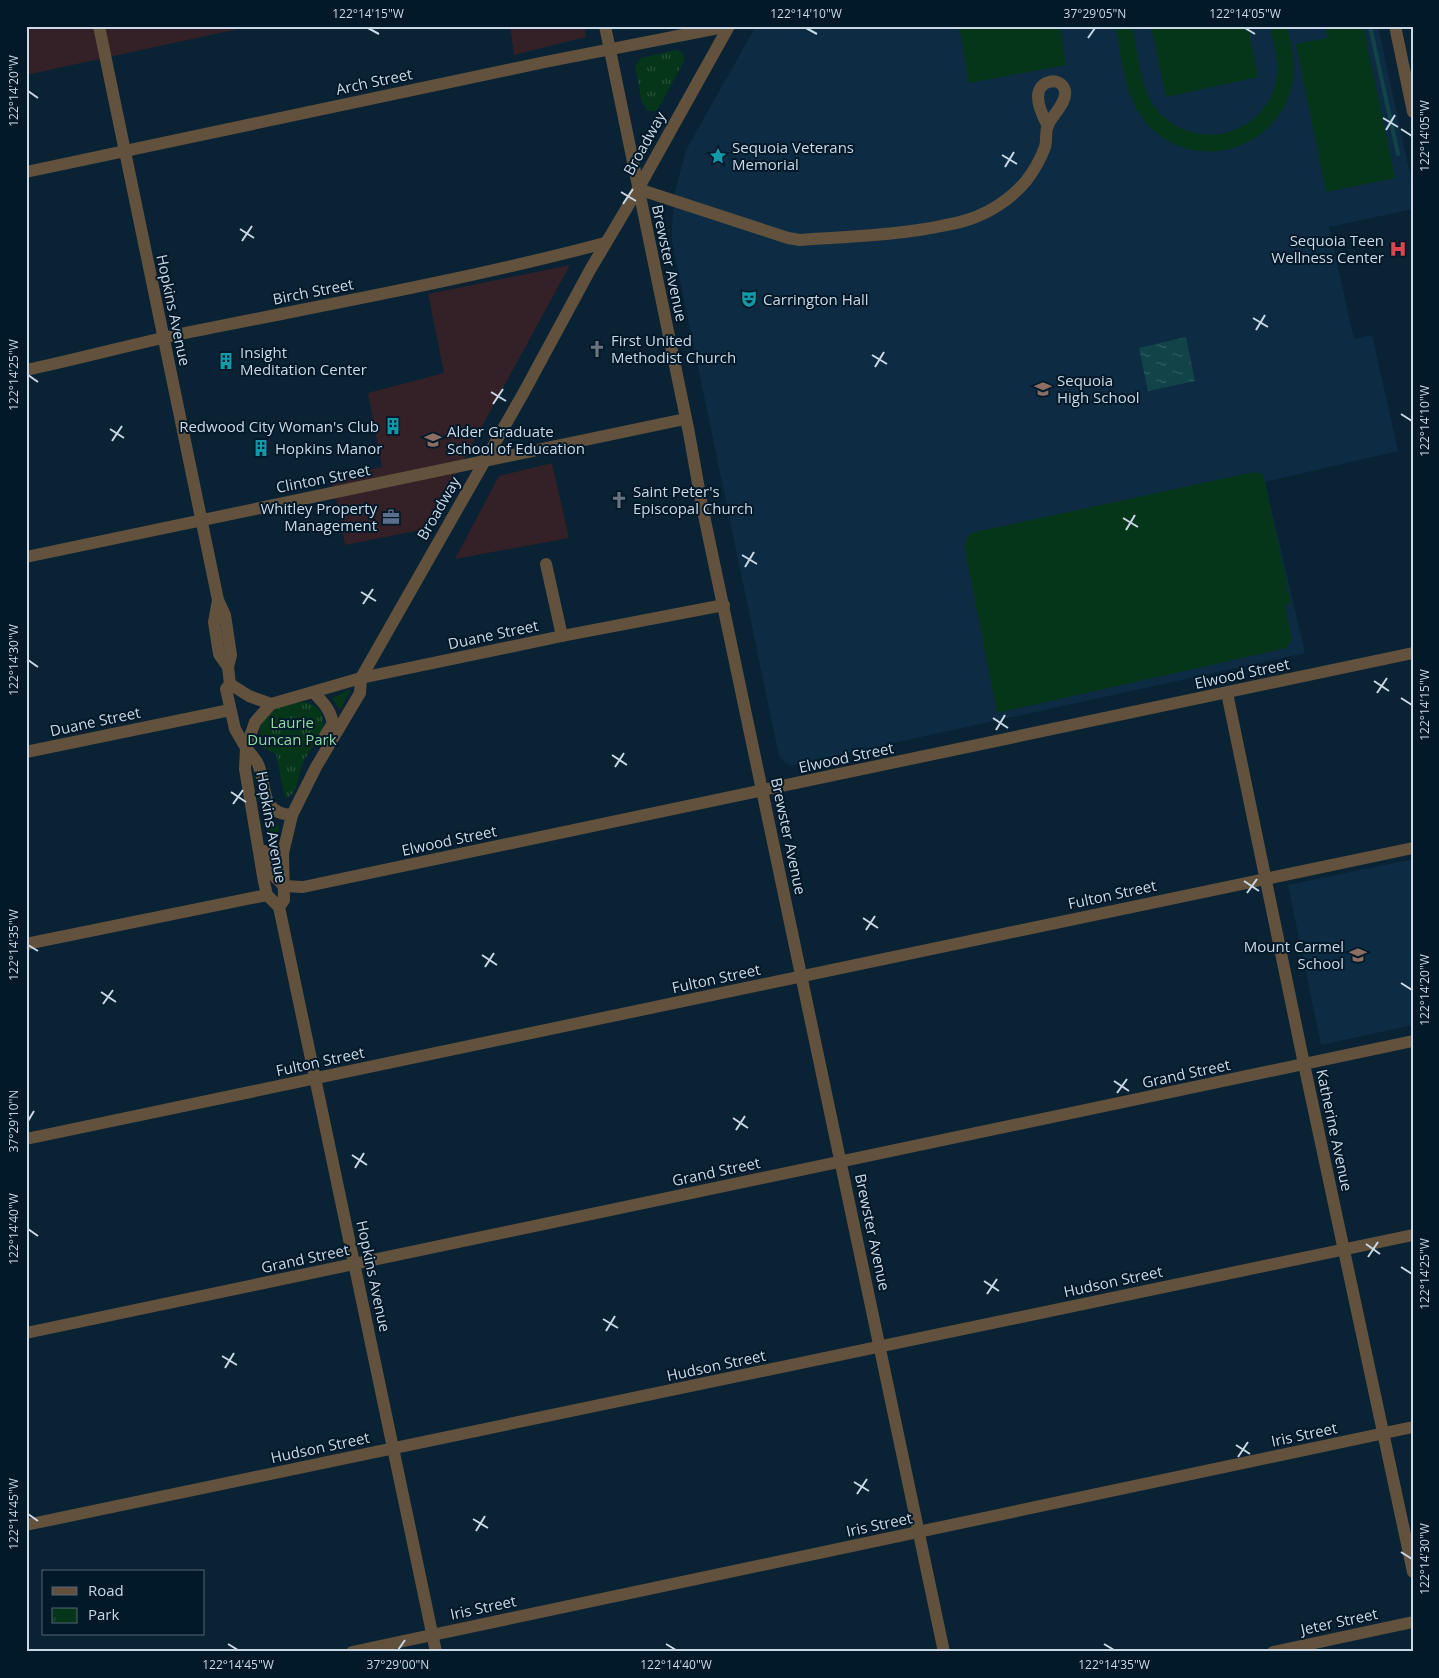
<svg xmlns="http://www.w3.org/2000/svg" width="1439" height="1678" font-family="'Open Sans',sans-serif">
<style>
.commercial{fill:#332127}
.built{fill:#0d2c43}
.park{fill:url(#park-tufts)}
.garden{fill:#06361a}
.water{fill:url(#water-ripples)}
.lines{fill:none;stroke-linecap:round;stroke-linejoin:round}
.stream{stroke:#114349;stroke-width:4}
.minor{stroke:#62513c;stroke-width:12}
.ticks{fill:none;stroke:#cad8e5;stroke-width:2}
.labels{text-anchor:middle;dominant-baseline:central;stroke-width:4;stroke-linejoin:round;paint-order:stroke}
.street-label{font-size:15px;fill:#cad8e5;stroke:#02192a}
.poi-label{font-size:15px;fill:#cad8e5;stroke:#02192a;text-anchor:start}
.park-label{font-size:15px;fill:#8bdfa4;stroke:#02192a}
.neatline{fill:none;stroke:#cad8e5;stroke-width:2}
.ticks-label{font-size:12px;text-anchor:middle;fill:#cad8e5}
</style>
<defs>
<pattern id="park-tufts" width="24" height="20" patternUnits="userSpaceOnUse" patternTransform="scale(1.25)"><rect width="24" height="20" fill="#06361a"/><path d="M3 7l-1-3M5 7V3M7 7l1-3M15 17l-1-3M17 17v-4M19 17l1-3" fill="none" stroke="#29523b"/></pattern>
<pattern id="water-ripples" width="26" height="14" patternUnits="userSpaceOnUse" patternTransform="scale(1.25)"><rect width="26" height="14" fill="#114349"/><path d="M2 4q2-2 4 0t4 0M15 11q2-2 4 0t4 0" fill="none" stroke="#325d63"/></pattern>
</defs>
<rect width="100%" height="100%" fill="#092234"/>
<g class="commercial">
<path d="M26,26h226l-226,49z"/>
<path d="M510,26h74l2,11 -72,18z"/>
<path d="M570,265l-144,264 -81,16 -13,-68 50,-10 -14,-74 76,-20 -16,-79z"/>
<path d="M552,463l17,75 -114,21 44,-83z"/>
</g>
<g class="built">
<path d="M756,26h622l35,162v21l-84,18 25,112 18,-4 26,116 -133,31 40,171 -512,112h-4l-7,-5 -3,-4 -107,-514v-15l3,-36 11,-41z"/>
<path d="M1413,859v166l-92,20 -33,-160z"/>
</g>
<g class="park">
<path d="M676,50c6,1 9,5 8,11l-26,48 -3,2h-7l-6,-8 -7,-37 6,-8z"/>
<path d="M303,702c8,1 12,3 17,9 12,18 -12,38 -18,54 -4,10 -4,31 -17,33l-9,-44 -16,-8c-5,-32 14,-40 43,-44z"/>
</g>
<g class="garden">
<path d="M959,26h101l6,39 -97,18z"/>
<path d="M1115,26h17c5,23 8,57 20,77 32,49 106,39 123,-17 6,-20 -1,-40 -5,-60h17c5,22 10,43 4,64 -20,65 -104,84 -147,30 -20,-25 -22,-63 -29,-94z"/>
<path d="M1151,26h97l10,51 -92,20z"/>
<path d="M1325,26h35l1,4h3l31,148 -69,14 -30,-148 31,-6z"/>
<path d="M1254,472l9,2 28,129 -6,2 7,34 -5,9 -290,65 -33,-169 7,-11z"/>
<path d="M351,689l-11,21 -8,-12z"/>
<path d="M262,816l7,7 10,3 -5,27 -4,-16z"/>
</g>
<path class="water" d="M1186,337l9,44 -47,10 -9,-43z"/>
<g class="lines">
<path class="stream" d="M1370,26l28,128"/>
<g class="minor">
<path d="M99,26l119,574 7,15 6,40 -3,12 2,17 -4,5 9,40 11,19 -1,21 19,113 3,13 12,12 157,745"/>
<path d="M605,26l84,407 13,73 242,1146"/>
<path d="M1395,26l18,86"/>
<path d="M26,172l519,-110 184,-36"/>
<path d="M638,189l150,49 12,2c42,-3 84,-4 125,-11 15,-3 31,-5 45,-10 21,-7 42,-21 56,-38 7,-9 15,-23 19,-34 2,-7 0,-15 3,-22 4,-10 19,-22 17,-34 -3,-15 -27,-12 -27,6 0,10 5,20 10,29"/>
<path d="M26,370c52,-11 103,-25 155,-36 142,-29 284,-54 424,-91"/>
<path d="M26,557l659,-138"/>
<path d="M546,564l16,72"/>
<path d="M218,600l-4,22 5,32 9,13"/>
<path d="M230,684l19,12 22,8 90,-26 201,-42 162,-31"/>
<path d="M313,692c10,10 17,17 20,31l-8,13"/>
<path d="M1227,693l77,371 109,508"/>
<path d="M271,704l-16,18 -9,26c4,5 9,10 12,16 10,22 0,49 34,51"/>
<path d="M26,752l204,-42"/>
<path d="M264,851l5,4 4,20 11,11"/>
<path d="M284,886l19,1 1110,-234"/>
<path d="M279,907l5,-7 -1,-47 9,-38 24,-48 44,-74 1,-15 163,-286 66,-122 48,-81 91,-163"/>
<path d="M26,944l241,-49"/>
<path d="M26,1139l1387,-291"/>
<path d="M26,1333l1387,-292"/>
<path d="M26,1525l1387,-290"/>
<path d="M352,1652l1061,-225"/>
<path d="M1273,1652l140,-30"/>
</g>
</g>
<path class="ticks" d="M368,28l11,6M806,28l11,6M1245,28l10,6M1088,38l7,-10M28,91l10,7M1383,118l15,9M1401,129l11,7M1386,130l9,-15M1002,155l15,9M1005,167l9,-15M621,192l15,9M623,204l10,-15M240,229l14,9M242,241l10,-15M1253,318l15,9M1256,330l9,-15M872,355l15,9M875,367l9,-15M28,375l10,7M491,392l15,9M493,404l10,-15M1401,414l11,7M110,429l14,9M112,441l10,-15M1123,518l15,9M1126,530l9,-15M742,555l15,9M745,567l9,-15M361,592l15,9M363,604l10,-15M28,660l10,7M1374,681l15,10M1377,693l10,-15M1401,698l11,7M993,718l15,10M996,730l9,-15M612,755l15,10M615,767l9,-14M231,792l15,10M233,804l10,-14M1244,881l15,10M1247,893l10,-14M863,918l15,10M866,930l9,-14M28,945l10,6M482,955l15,10M485,967l9,-14M1401,983l11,7M101,992l15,10M103,1004l10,-14M1114,1081l15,10M1117,1093l10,-14M733,1118l15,10M28,1121l6,-10M736,1130l9,-14M352,1155l15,10M355,1168l9,-15M28,1229l10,7M1366,1244l14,10M1368,1257l10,-15M1401,1267l11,7M984,1281l15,10M987,1294l10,-15M603,1319l15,9M606,1331l9,-15M222,1356l15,9M225,1368l9,-15M1236,1445l14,9M1238,1457l10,-15M854,1482l15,9M857,1494l10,-15M28,1514l10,7M473,1519l15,9M476,1531l9,-15M1401,1552l11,7M228,1644l10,6M666,1644l10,6M1104,1644l10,6M398,1650l7,-10"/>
<defs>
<g id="sight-bare" transform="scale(1.35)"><path d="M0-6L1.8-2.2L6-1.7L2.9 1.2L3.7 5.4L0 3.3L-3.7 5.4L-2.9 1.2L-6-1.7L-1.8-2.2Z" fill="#0f9aa8" stroke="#02192a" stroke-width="2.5" paint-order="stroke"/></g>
<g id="hospital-bare" transform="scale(1.35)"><path d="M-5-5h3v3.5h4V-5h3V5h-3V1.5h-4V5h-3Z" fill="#e0444e" stroke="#02192a" stroke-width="2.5" paint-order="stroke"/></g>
<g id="theatre-bare" transform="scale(1.35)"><path d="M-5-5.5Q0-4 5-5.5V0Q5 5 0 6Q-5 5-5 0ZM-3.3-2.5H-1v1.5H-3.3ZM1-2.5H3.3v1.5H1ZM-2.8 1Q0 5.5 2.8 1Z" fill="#0f9aa8" stroke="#02192a" stroke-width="2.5" paint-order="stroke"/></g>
<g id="church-bare" transform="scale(1.35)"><path d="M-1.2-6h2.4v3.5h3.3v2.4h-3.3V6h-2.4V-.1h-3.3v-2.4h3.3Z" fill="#6b7280" stroke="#02192a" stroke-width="2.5" paint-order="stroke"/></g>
<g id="building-bare" transform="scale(1.35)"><path d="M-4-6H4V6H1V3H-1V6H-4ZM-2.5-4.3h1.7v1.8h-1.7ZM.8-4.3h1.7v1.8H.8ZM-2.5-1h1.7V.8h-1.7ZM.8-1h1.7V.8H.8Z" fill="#0f9aa8" stroke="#02192a" stroke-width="2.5" paint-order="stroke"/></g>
<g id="school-bare" transform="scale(1.35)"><path d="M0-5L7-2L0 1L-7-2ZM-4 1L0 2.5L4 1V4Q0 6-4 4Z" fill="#8d6e63" stroke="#02192a" stroke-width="2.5" paint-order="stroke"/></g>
<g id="university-bare" transform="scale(1.35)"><path d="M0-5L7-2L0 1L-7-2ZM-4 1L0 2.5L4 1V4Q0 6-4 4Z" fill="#8d6e63" stroke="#02192a" stroke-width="2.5" paint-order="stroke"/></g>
<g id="office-bare" transform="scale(1.35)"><path d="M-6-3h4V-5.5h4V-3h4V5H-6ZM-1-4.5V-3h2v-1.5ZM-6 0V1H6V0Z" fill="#5c6f8a" stroke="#02192a" stroke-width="2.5" paint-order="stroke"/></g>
</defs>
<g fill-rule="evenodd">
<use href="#sight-bare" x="718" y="156"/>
<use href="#hospital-bare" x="1398" y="249"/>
<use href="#theatre-bare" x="749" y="299"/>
<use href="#church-bare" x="597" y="349"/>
<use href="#building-bare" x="226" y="361"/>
<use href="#school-bare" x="1043" y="389"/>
<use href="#building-bare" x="393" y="426"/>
<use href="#university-bare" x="433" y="440"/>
<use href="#building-bare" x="261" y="448"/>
<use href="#church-bare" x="619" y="500"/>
<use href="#office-bare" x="391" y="517"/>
<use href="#school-bare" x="1358" y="955"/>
</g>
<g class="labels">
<g class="street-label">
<text transform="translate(374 81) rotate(-12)">Arch Street</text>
<text transform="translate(644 143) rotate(-61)">Broadway</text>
<text transform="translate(670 263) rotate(78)">Brewster Avenue</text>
<text transform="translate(313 291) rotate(-11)">Birch Street</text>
<text transform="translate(174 310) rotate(78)">Hopkins Avenue</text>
<text transform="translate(323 478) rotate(-11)">Clinton Street</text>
<text transform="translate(438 508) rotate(-60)">Broadway</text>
<text transform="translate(493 634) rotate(-12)">Duane Street</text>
<text transform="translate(1242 673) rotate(-12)">Elwood Street</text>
<text transform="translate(95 721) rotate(-12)">Duane Street</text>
<text transform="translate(846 757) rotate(-12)">Elwood Street</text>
<text transform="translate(272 827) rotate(80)">Hopkins Avenue</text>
<text transform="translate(789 836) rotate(78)">Brewster Avenue</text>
<text transform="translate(449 840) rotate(-12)">Elwood Street</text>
<text transform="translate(1112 894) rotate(-12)">Fulton Street</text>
<text transform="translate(716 978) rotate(-12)">Fulton Street</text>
<text transform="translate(320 1061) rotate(-12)">Fulton Street</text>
<text transform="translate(1186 1073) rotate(-12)">Grand Street</text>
<text transform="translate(1335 1130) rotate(78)">Katherine Avenue</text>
<text transform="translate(716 1171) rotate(-12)">Grand Street</text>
<text transform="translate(873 1232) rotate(78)">Brewster Avenue</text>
<text transform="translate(305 1258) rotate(-12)">Grand Street</text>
<text transform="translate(374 1276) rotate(78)">Hopkins Avenue</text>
<text transform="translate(1113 1281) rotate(-12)">Hudson Street</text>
<text transform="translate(716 1365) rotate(-12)">Hudson Street</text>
<text transform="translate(1304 1434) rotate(-12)">Iris Street</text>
<text transform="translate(320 1447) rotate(-12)">Hudson Street</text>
<text transform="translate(879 1524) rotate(-12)">Iris Street</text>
<text transform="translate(483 1607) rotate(-12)">Iris Street</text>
<text transform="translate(1339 1621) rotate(-12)">Jeter Street</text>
</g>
<g class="poi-label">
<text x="732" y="147">Sequoia Veterans<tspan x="732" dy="17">Memorial</tspan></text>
<text x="1384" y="240" text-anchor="end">Sequoia Teen<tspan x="1384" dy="17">Wellness Center</tspan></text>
<text x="763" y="299">Carrington Hall</text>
<text x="611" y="340">First United<tspan x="611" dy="17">Methodist Church</tspan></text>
<text x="240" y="352">Insight<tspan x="240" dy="17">Meditation Center</tspan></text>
<text x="1057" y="380">Sequoia<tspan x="1057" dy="17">High School</tspan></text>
<text x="379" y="426" text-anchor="end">Redwood City Woman's Club</text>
<text x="447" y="431">Alder Graduate<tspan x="447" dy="17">School of Education</tspan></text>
<text x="275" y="448">Hopkins Manor</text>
<text x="633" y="491">Saint Peter's<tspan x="633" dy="17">Episcopal Church</tspan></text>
<text x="377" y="508" text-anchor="end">Whitley Property<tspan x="377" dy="17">Management</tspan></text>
<text x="1344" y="946" text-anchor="end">Mount Carmel<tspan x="1344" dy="17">School</tspan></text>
</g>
<g class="park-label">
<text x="292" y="722">Laurie<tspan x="292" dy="17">Duncan Park</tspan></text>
</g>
</g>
<rect width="1439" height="1678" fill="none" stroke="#02192a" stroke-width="55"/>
<rect x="42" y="1570" width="162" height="65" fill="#02192a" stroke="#526575"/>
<rect x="52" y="1587" width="25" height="8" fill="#62513c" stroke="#526575"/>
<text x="88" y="1596" font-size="15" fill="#cad8e5">Road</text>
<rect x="52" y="1608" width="25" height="15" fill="url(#park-tufts)" stroke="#526575"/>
<text x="88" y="1620" font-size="15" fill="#cad8e5">Park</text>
<rect x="28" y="28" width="1384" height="1622" class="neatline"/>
<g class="ticks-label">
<text x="368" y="18">122°14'15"W</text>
<text x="806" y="18">122°14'10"W</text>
<text x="1095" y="18">37°29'05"N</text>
<text x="1245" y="18">122°14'05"W</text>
<text transform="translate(14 91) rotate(-90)" y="4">122°14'20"W</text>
<text transform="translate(1425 136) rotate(-90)" y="4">122°14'05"W</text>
<text transform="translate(14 375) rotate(-90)" y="4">122°14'25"W</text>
<text transform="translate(1425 421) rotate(-90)" y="4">122°14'10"W</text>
<text transform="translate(14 660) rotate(-90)" y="4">122°14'30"W</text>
<text transform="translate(1425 705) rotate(-90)" y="4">122°14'15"W</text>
<text transform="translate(14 945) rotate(-90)" y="4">122°14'35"W</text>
<text transform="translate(1425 990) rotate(-90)" y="4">122°14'20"W</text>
<text transform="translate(14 1121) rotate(-90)" y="4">37°29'10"N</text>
<text transform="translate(14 1229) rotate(-90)" y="4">122°14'40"W</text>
<text transform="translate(1425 1274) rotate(-90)" y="4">122°14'25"W</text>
<text transform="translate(14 1514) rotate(-90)" y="4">122°14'45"W</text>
<text transform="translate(1425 1559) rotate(-90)" y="4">122°14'30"W</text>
<text x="238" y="1669">122°14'45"W</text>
<text x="398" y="1669">37°29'00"N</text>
<text x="676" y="1669">122°14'40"W</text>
<text x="1114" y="1669">122°14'35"W</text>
</g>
</svg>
